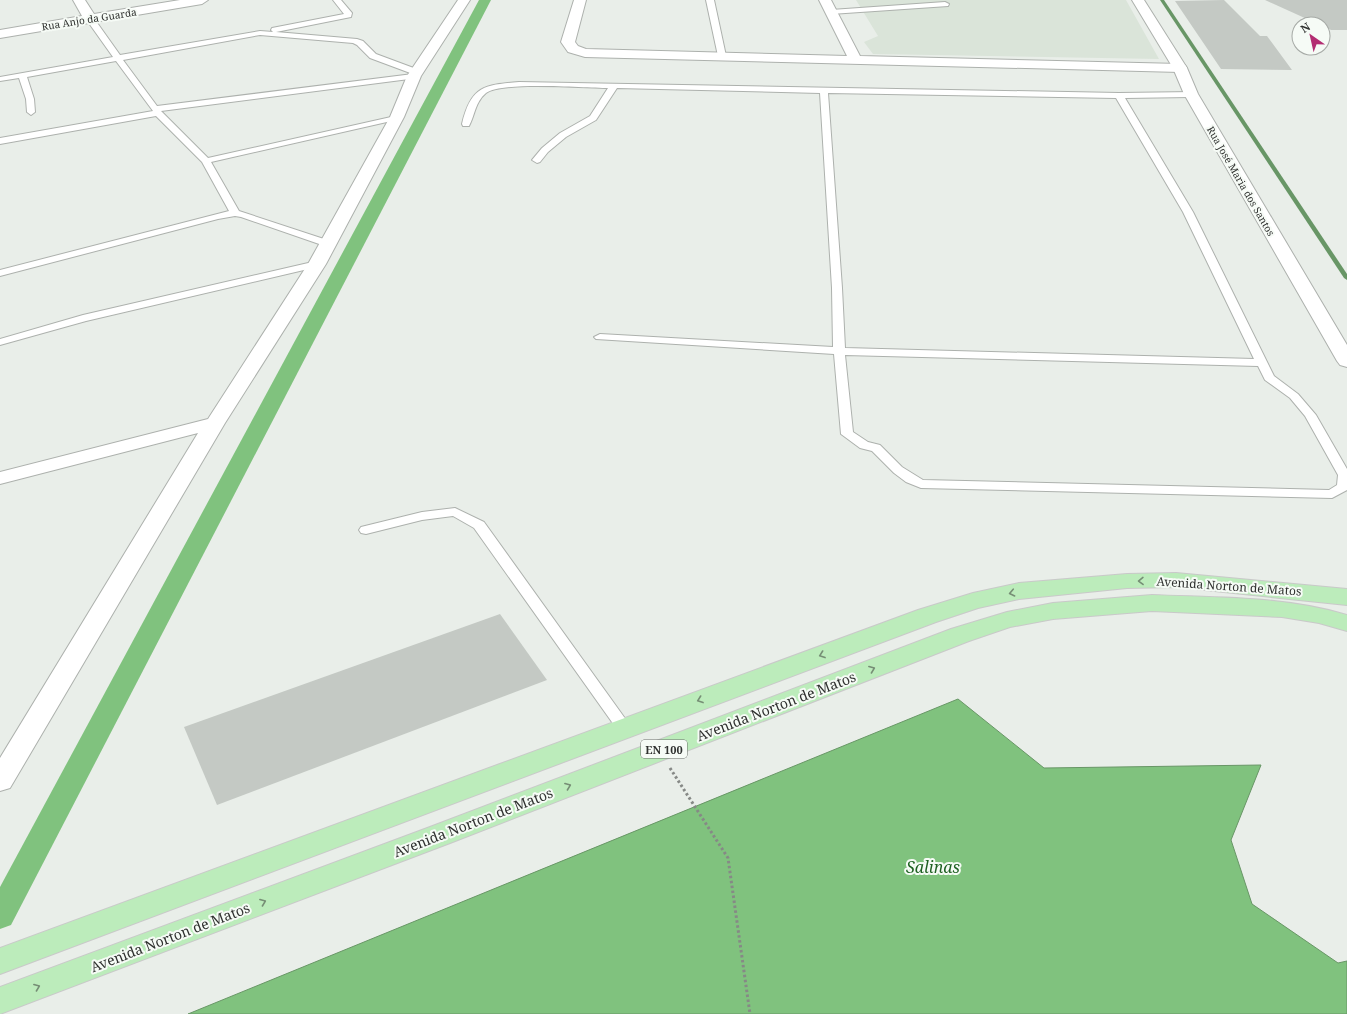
<svg xmlns="http://www.w3.org/2000/svg" width="1347" height="1014" font-family="'Noto Serif',serif">
<style>
.built{fill:#dae4d9}
.water{fill:#80c27e;stroke:#689666}
.lines{fill:none;stroke-linecap:round;stroke-linejoin:round}
.stream{fill:#689666;fill-rule:evenodd}
.canal{fill:#80c27e;fill-rule:evenodd}
.building{fill:#c4c9c4}
.service-casing{stroke:#adb1ad;stroke-width:2}
.minor-casing{stroke:#adb1ad;stroke-width:2}
.tertiary-casing{stroke:#adb1ad;stroke-width:2}
.primary-casing{stroke:#c9c9c9;stroke-width:2}
.path{stroke:#868986;stroke-width:3;stroke-dasharray:2.5 2.5;stroke-linecap:butt}
.service{fill:#fff;fill-rule:evenodd}
.minor{fill:#fff;fill-rule:evenodd}
.tertiary{fill:#fff;fill-rule:evenodd}
.primary{fill:#bcecbb;fill-rule:evenodd}
.oneway{stroke:#768e75}
.labels{text-anchor:middle;dominant-baseline:central;stroke-width:4;stroke-linejoin:round;paint-order:stroke}
.far-street-label{font-size:10px;fill:#2f312f;stroke:#f6fbf6}
.shield{fill:#f6fbf6;stroke:#6b6e6b;stroke-width:1}
.shield-label{font-size:11px;font-weight:bold;fill:#2f312f}
.street-label{font-size:12px;fill:#2f312f;stroke:#f6fbf6}
.near-street-label{font-size:14px;fill:#2f312f;stroke:#f6fbf6}
.near-water-label{font-size:16px;font-style:italic;fill:#1e6121;stroke:#f6fbf6}
</style>
<rect width="100%" height="100%" fill="#e9eee9"/>
<path class="built" d="M856,0h270l33,59 -286,-5 -9,-12 14,-6z"/>
<path class="water" d="M958,699l86,69 217,-3 -30,75 21,64 86,59 9,-2v53h-1159z"/>
<g class="lines">
<path class="stream" d="M1160,0h4l183,274v6l-3,-2z"/>
<path class="canal" d="M479,0h12l-480,925 -11,4v-42z"/>
</g>
<g class="building">
<path d="M1224,0l36,36h7l25,34 -71,-1 -46,-68z"/>
<path d="M1265,0h82v30h-16l-8,-4v-2h-5z"/>
<path d="M500,614l47,66 -330,125 -33,-78z"/>
</g>
<g class="lines">
<g class="service-casing">
<g id="service">
<path d="M333,0h8l11,13 -1,4 -75,15 81,7 6,2 13,13 43,16 1,2 -3,2v4l-256,33 47,47 192,-43v4l-189,43 28,49 94,31 1,2 -1,2h-8l-84,-29 -6,-1 -17,3 -218,57v-6l229,-59 -27,-49 -46,-46 -156,28v-6l153,-27 -37,-50 -89,16 7,22 1,13 -4,3 -4,-3 -1,-13 -7,-21 -19,3v-4l113,-20 -27,-38 4,-2h3l27,38 140,-24 13,1 -2,-2 1,-2 72,-14zM260,35l93,8 4,2 13,13 43,16 -256,32 -34,-46z"/>
<path d="M706,0h8l12,56 -1,2 -7,-2z"/>
<path d="M945,2l4,2 -1,2 -117,8 -4,-2 4,-2z"/>
<path d="M519,82l600,11 75,-1v4l-3,1 -66,1 68,114 81,164 24,18 18,21 31,54v21l-15,8 -411,-10 -15,-6 -12,-9 -22,-22 -12,-3 -19,-14 -7,-80 -238,-15 -2,-2 6,-3 233,13 -1,-59 -12,-195 -203,-5 -21,32 -30,17 -18,15 -8,10 -3,1 -5,-3 10,-12 18,-15 30,-17 18,-28c-23,0 -107,-7 -122,5 -11,9 -11,22 -17,33h-6l-1,-2c9,-38 22,-39 57,-42zM828,93l288,5 67,114 71,147 -409,-11 -3,-60zM845,355l413,11 7,14 25,18 15,18 33,59 -1,10 -8,5 -406,-10 -21,-13 -22,-22 -12,-3 -15,-10z"/>
<path d="M317,261l5,3 -1,2 -235,55 -86,24v-6l83,-24z"/>
<path d="M455,508l29,14 145,202 3,4 -3,4 -5,2 -5,-2 -145,-204 -21,-12 -31,4 -56,14 -5,-1 -2,-3 2,-3 61,-15z"/>
</g>
</g>
<g class="minor-casing">
<g id="minor">
<path d="M73,0h12l9,14 86,-14h28l-6,4 -202,34v-8l82,-14z"/>
<path d="M458,0h12l-49,76 -17,41 -78,147 -101,159 -215,365 -10,3v-33l198,-325 -198,51v-12l208,-53 100,-155 82,-147 17,-41z"/>
<path d="M574,0h12l-11,42 3,4 8,3 261,7 -28,-56h12l29,56 320,8 5,1 2,3 -2,3 -5,1 -595,-15 -17,-5 -7,-10z"/>
</g>
</g>
<g class="tertiary-casing">
<path id="tertiary" d="M1132,0h12l43,68 11,26 149,251v22l-7,-2 -3,-4 -153,-267 -11,-26z"/>
</g>
<g class="primary-casing">
<g id="primary">
<path d="M1176,573l171,16v16l-171,-18 -49,1 -108,11 -41,9 -42,14 -936,352v-26l918,-338 55,-17 46,-10 108,-9z"/>
<path d="M1152,595c65,3 132,1 195,20v16l-28,-8 -37,-6 -130,-6 -99,8 -43,8 -41,14 -519,202 -450,171v-27l430,-160 521,-198 56,-17 46,-9z"/>
</g>
</g>
<path class="path" d="M670,768l58,90 22,156"/>
<use href="#service" class="service"/>
<use href="#minor" class="minor"/>
<use href="#tertiary" class="tertiary"/>
<use href="#primary" class="primary"/>
</g>
<defs><path id="oneway-chevron" d="M-2-3.5L2.5 0L-2 3.5" fill="none" stroke-width="1.6" stroke-linecap="round" stroke-linejoin="round"/></defs>
<g class="oneway">
<use href="#oneway-chevron" transform="translate(1141 581) rotate(179)"/>
<use href="#oneway-chevron" transform="translate(1012 593) rotate(168)"/>
<use href="#oneway-chevron" transform="translate(822 655) rotate(160)"/>
<use href="#oneway-chevron" transform="translate(872 669) rotate(-21)"/>
<use href="#oneway-chevron" transform="translate(700 700) rotate(160)"/>
<use href="#oneway-chevron" transform="translate(568 786) rotate(-21)"/>
<use href="#oneway-chevron" transform="translate(263 902) rotate(-21)"/>
<use href="#oneway-chevron" transform="translate(37 987) rotate(-21)"/>
</g>
<g class="labels">
<g class="far-street-label">
<text transform="translate(89 19) rotate(-9)">Rua Anjo da Guarda</text>
<text transform="translate(1241 181) rotate(60)">Rua José Maria dos Santos</text>
</g>
<rect class="shield" x="641" y="740" width="46" height="18" rx="3"/>
<g class="shield-label">
<text x="664" y="749">EN 100</text>
</g>
<g class="street-label">
<text transform="translate(1229 586) rotate(4)">Avenida Norton de Matos</text>
</g>
<g class="near-street-label">
<text transform="translate(776 706) rotate(-21)">Avenida Norton de Matos</text>
<text transform="translate(473 822) rotate(-21)">Avenida Norton de Matos</text>
<text transform="translate(170 937) rotate(-21)">Avenida Norton de Matos</text>
</g>
<g class="near-water-label">
<text x="933" y="867">Salinas</text>
</g>
</g>
<g transform="translate(1311 36) rotate(326)"><circle r="19" fill="#f6fbf6" stroke="#a6aaa6"/>
<path d="M0-3L7 15L0 10L-7 15Z" fill="#b32d72"/>
<text y="-6" font-size="11" font-weight="bold" text-anchor="middle" fill="#2f312f">N</text>
</g>
</svg>
